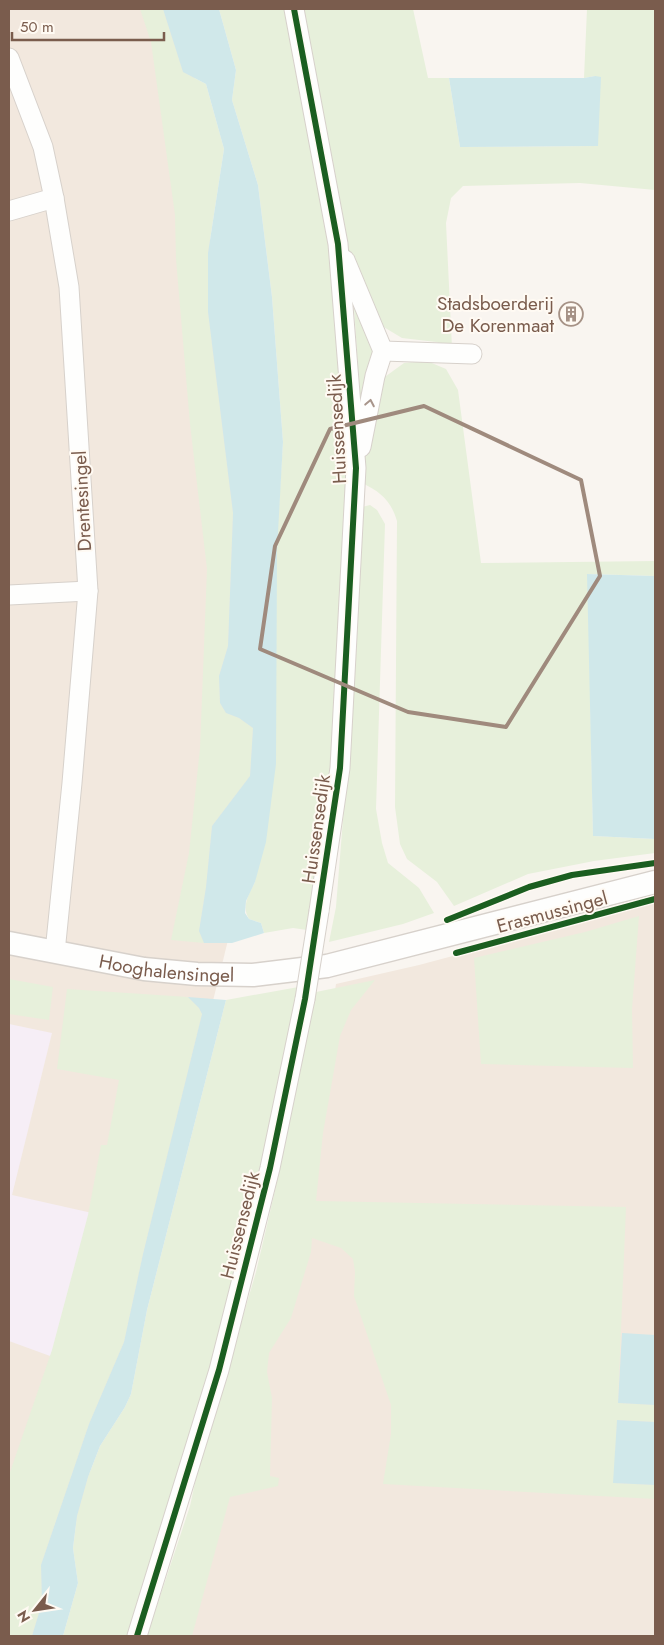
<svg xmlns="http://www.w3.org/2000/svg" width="664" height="1645" font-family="Jost,sans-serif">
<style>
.residential{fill:#f2e8de}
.education{fill:#f6eef6}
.green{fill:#e7f0db}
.water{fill:#d0e8ea}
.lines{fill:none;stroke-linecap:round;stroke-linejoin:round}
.minor-casing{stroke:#d7d1cb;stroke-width:21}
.tertiary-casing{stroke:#d7d1cb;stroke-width:25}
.minor{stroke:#fefefd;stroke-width:19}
.tertiary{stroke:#fefefd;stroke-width:22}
.minor-bridge-casing{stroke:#d7d1cb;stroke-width:21;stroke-linecap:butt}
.minor-bridge{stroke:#fefefd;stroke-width:19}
.cycleway-casing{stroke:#fffaf3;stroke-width:9}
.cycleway{stroke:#1b5e20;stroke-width:6}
.oneway{stroke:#a8958b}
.marked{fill:none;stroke:#9f8a7d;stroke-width:4;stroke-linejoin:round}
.labels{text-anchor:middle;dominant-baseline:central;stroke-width:4;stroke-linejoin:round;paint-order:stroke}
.poi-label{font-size:19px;fill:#7a5c4d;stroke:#fffaf3;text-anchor:end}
.street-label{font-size:19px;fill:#7a5c4d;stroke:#fffaf3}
</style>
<rect width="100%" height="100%" fill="#f9f5f0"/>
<g class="residential">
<path d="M9,9h179l75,790 -84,339 -133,498h-37z"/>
<path d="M655,902v734h-489l159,-580 11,-72 83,-19z"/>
</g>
<path class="education" d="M9,1024l43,9 -40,162 89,20 -40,145 -52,-19z"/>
<g class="green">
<path d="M140,9h23l20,63 23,12 18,65 -16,104v59l25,201 -5,133 -9,30 1,27 6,10 13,5 14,10 -3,48 -38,50 -6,61 -7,44 5,12 -33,-3 18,-87 11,-105 7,-179 -17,-145 -14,-165 -1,-44 -24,-173z"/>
<path d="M219,9h73l48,310 7,188 -10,246 -30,177 -14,-2 -29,5 -3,-10 -12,-4c-8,-13 0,-25 6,-37l28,-440 -11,-145 -14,-112 -26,-85 4,-30z"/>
<path d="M301,9h112l15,69h21l11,69 138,-1 -3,-70 -11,2 3,-69h68v181l-75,-7 -117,3 -12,12 -5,25 6,125 -16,-6 -34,-4 -20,-12 -32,-69z"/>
<path d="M353,293l24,61 -15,72z"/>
<path d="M427,361l19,8 12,21 23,173 174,-2v15l-67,-2 5,262 62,3v14l-61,8 -66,13 -74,32 -17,-24 -30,-23 -7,-15 -5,-37 2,-286c-6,-20 -16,-29 -35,-38l-1,-22 21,-82 22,-16z"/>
<path d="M370,505l7,5 8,14 -9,285 6,34 6,20 31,25 15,25 -31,11 -74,18 7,-35 20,-250 6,-150z"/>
<path d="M639,916l-7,93 1,59 -152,-4 -7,-106 111,-26z"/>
<path d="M9,979l44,8 -4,33 -40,-6z"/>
<path d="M375,980l-24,30 -11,26 -17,97 -7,68 310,6 -8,196 37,2v17l-38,-2 -3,63 41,2v14l-272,-15 8,-50v-29l-37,-109 1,-24 -2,-13 -12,-11 -29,-10 -1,14 -20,66 -22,35 -2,19 5,26 -2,78 9,2 -1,8 -48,11 -38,139h-45l43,-130 8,-37 58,-197 18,-77 42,-203z"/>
<path d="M304,986l-61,269 -111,381h-69l15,-53 -5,-35 4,-32 11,-39 12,-31 25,-39 6,-13 16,-84 79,-310z"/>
<path d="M67,989l121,8 11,11 3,6 -59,240 -19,88 -35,82 -48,141 1,38 -10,33h-23v-161l43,-125 36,-135 13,-70h6l12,-65 -62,-11z"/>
</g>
<g class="water">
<path d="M163,9h56l17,61 -4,30 26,85 14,112 11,145 -6,109 -1,213 -10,78 -11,40 -9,19 -1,12 4,6 12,4 3,10 -32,10h-28l-5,-12 7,-44 6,-61 38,-50 3,-48 -14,-10 -13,-5 -6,-10 -1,-27 9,-30 5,-133 -25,-201v-59l16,-104 -18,-65 -23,-12z"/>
<path d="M595,76l6,1 -3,69 -138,1 -11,-69h135z"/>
<path d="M587,574l68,2v263l-62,-3z"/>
<path d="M188,997l38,3 -79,310 -16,84 -6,13 -25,39 -12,31 -11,39 -4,32 5,35 -15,53h-31l10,-33 -1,-38 48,-141 35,-82 19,-88 59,-240 -3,-6z"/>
<path d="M622,1333l33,2v70l-37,-2z"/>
<path d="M617,1420l38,2v63l-42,-2z"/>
</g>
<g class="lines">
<g class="minor-casing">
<g id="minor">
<path d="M294,9l44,235 18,224 -16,300 -21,143"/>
<path d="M9,58l34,89 11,51 15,89 19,304 -16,192 -17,169"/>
<path d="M9,211l45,-13"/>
<path d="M345,260l38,91 -8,25 -14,71"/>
<path d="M383,351l89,3"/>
<path d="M9,595l79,-4"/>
<path d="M137,1636l82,-266 51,-202 35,-169"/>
</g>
</g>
<g class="tertiary-casing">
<g id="tertiary">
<path id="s1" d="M9,943l135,26 53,5 56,1 74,-9 328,-84"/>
</g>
</g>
<use href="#minor" class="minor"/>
<use href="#tertiary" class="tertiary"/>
<g class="minor-bridge-casing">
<path id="minor-bridge" d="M305,999l14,-88"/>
</g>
<use href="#minor-bridge" class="minor-bridge"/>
<g class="cycleway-casing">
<g id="cycleway">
<path d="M447,920l82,-33 43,-12 83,-12"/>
<path d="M456,953l199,-54"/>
<path d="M137,1636l82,-266 51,-202 35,-169 35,-231 16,-300 -18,-224 -44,-235"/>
</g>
</g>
<use href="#cycleway" class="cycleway"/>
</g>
<defs><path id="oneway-chevron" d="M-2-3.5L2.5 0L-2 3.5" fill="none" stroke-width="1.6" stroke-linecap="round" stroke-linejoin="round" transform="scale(1.25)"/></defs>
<use class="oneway" href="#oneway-chevron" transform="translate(370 403) rotate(-79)"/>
<path class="marked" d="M424,406l157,74 19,96 -94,151 -98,-15 -148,-63 15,-103 55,-117z"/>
<defs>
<g id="building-ring" transform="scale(1.25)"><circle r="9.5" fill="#fffaf3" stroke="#a69286" stroke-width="1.5"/><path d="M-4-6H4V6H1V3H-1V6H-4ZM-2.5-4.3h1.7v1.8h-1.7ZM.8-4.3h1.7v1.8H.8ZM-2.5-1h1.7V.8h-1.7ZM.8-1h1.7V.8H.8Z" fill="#a69286"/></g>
</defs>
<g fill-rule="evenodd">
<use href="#building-ring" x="571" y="314"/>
</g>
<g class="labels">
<g class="poi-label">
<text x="554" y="303">Stadsboerderij<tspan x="554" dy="22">De Korenmaat</tspan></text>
</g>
<g class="street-label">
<text transform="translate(337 429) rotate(-93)">Huissensedijk</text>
<text transform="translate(82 501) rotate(-93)">Drentesingel</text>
<text transform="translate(316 829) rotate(-82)">Huissensedijk</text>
<text transform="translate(552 912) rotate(-15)">Erasmussingel</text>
<text stroke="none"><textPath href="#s1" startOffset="160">Hooghalensingel</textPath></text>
<text transform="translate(240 1225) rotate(-76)">Huissensedijk</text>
</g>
</g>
<rect width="664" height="1645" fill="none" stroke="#7a5c4d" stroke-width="20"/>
<g transform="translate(35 1610) rotate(240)" stroke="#fffaf3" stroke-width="4" paint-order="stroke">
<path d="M0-4L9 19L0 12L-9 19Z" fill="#7a5c4d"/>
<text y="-8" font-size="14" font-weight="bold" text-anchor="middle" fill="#7a5c4d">N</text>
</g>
<path d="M12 32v8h152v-8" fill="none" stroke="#7a5c4d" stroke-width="2.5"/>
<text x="20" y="32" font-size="15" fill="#7a5c4d" stroke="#fffaf3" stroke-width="4" paint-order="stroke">50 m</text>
</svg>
